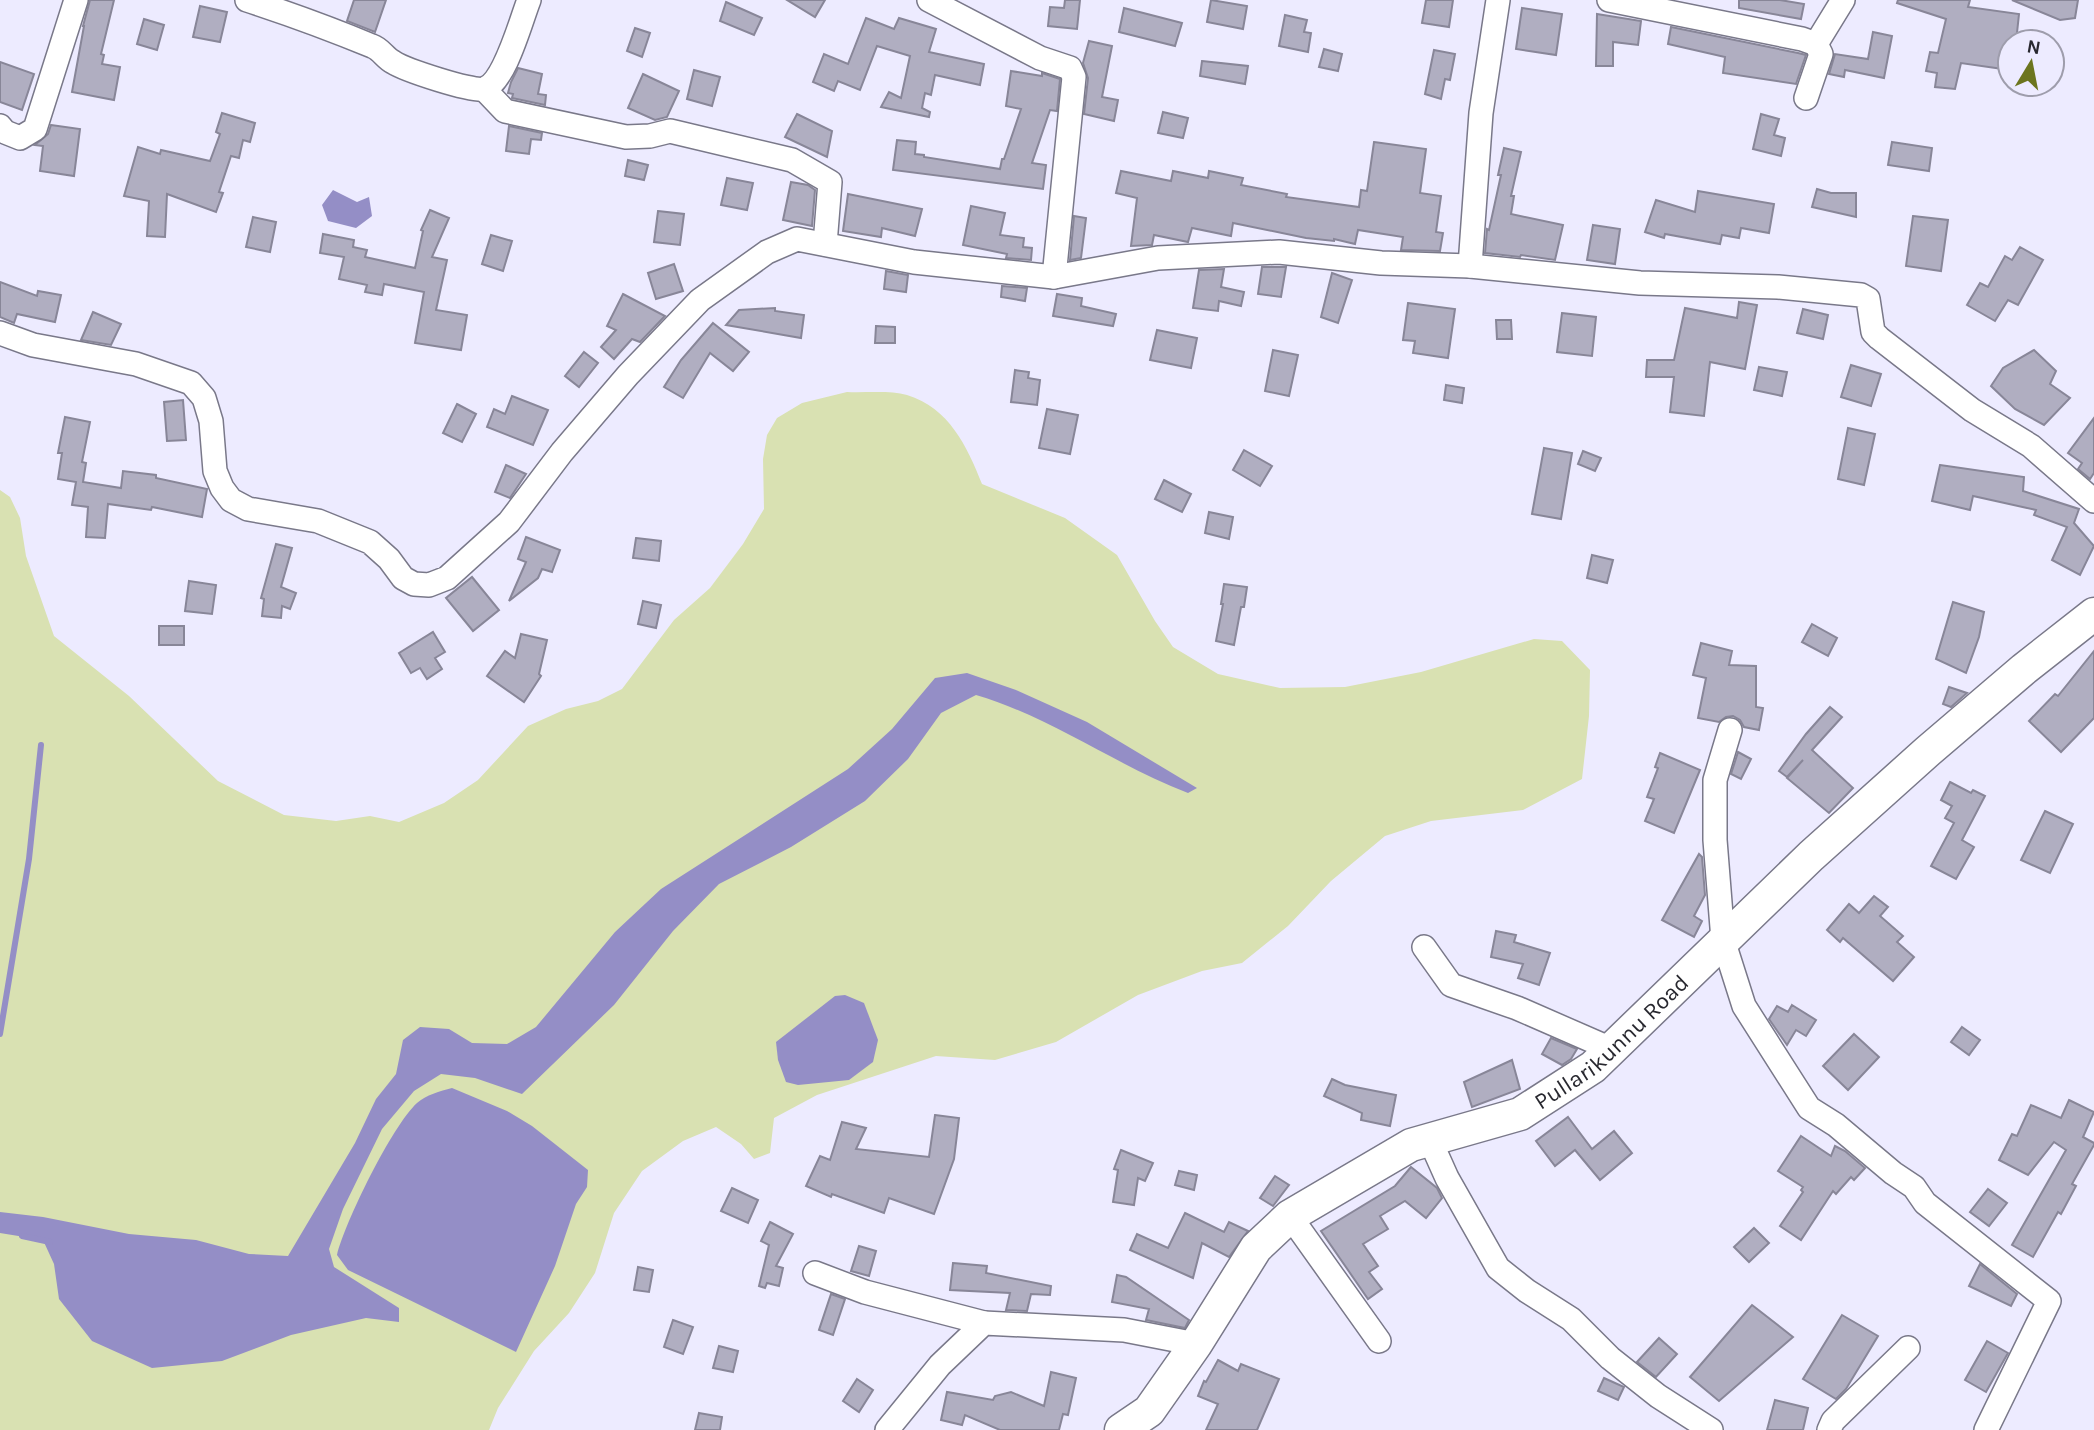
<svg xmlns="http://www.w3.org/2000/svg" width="2094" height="1430" font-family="Karla,sans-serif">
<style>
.green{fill:#d9e1b2}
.water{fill:#948ec6}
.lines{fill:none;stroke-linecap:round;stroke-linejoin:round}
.stream{stroke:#948ec6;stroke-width:6}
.building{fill:#b0aec1;stroke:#888698;stroke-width:2}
.street-casing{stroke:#797889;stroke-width:26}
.secondary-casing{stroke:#797889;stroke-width:35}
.street{stroke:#fff;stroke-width:23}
.secondary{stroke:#fff;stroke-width:32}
.labels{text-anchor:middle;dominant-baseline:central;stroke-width:5;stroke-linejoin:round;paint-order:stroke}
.street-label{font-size:23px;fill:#28282f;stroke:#edebff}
</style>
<rect width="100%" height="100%" fill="#edebff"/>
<path class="green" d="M847,392c18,1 43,-2 60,3 42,13 60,51 75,89l83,34 52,37 38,66 18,26 45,27 62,14 65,-1 76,-15 113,-33 28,2 28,29 -1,46 -7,63 -59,31 -92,11 -46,15 -54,45 -43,45 -46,37 -40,8 -64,24 -82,47 -61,18 -59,-4 -119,39 -43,23 -4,35 -16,6 -13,-15 -25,-17 -33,14 -41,30 -28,42 -19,60 -26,40 -35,38 -36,57 -9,22h-489v-940l10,7 10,21 6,38 28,80 75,60 89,85 66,34 52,6 34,-5 29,6 45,-19 34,-23 50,-54 38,-17 32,-8 24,-12 52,-69 36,-32 33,-44 21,-35 -1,-50 4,-24 10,-17 25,-15z"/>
<g class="water">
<path d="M333,190l24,12 12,-5 3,19 -16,12 -28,-7 -6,-16z"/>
<path d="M967,673l49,17 71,32 110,66 -9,5c-73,-28 -137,-76 -212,-98l-35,18 -33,46 -43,42 -74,46 -72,37 -46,47 -59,74 -92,89 -47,-16 -34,-4 -27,17 -32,38 -39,80 -14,40 5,18 65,41v14l-33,-4 -75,17 -69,26 -70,7 -60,-27 -33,-42 -5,-35 -11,-24 -43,-7v-21l43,5 86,17 67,6 53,14 39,2 67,-113 21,-44 20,-25 7,-34 17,-13 29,2 23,14 35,1 29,-17 79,-95 46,-43 187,-120 44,-40 43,-51z"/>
<path d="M845,995l19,8 14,37 -5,22 -24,18 -51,5 -12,-3 -8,-22 -2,-18 59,-46z"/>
<path d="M452,1088l55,23 25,15 56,44 -1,17 -11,17 -21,62 -39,86 -168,-82 -11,-15c8,-33 55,-129 80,-152 9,-8 23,-12 35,-15z"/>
</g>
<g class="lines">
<g class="stream">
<path d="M0,1034l29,-175 12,-114"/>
<path d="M22,1236l28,6"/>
</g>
</g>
<g class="building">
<path d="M90,0h24l-13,54 3,1 -2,9 18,3 -6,33 -42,-8 12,-66h-1z"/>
<path d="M354,0h32l-11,32 -28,-11z"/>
<path d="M787,0h38l-10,17z"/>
<path d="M1065,0h15l-3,29 -29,-3 2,-19 14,1z"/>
<path d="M1211,0l36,6 -4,23 -36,-7z"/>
<path d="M1426,0h27l-4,27 -27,-4z"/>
<path d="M1739,0h41l24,4 -3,15 -62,-11z"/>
<path d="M1898,0h72l-2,7 51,7 -3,28h-6v28l-49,-7 -6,26 -20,-2 2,-14 -11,-2 4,-19 8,1 8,-34 -49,-16z"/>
<path d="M2012,0h66l-3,18 -15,2z"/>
<path d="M726,2l36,16 -8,17 -34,-14z"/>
<path d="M200,6l27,6 -7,30 -27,-5z"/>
<path d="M1124,8l58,15 -7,23 -56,-14z"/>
<path d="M1522,8l40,6 -6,41 -40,-6z"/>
<path d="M1597,14l44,7 -3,24 -25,-3v24h-17z"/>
<path d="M1285,15l22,5 -3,12 7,1 -3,19 -29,-6z"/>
<path d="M866,18l28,11 5,-11 37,11 -7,23 55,12 -4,21 -45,-10 -4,20 -6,-2 -3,15 8,4 -1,5 -48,-10 8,-15 12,6 9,-42 -33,-10 -17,44 -22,-9 -4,10 -21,-9 11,-28 24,10z"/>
<path d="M144,19l20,6 -7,25 -20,-6z"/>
<path d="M1671,27l127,26 8,2 -10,29 -73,-11 2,-16 -57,-13z"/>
<path d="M635,28l15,5 -8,24 -15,-6z"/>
<path d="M1873,32l19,4 -8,42 -39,-8 -1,7 -15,-3 6,-20 33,5z"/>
<path d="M1089,41l23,5 -10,51 16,3 -4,21 -30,-7 4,-36 -5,-15z"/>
<path d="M1324,49l18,5 -4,17 -19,-4z"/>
<path d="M1434,50l21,4 -5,26 -5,-1 -4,20 -16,-5z"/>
<path d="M1202,61l46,5 -3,18 -45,-8z"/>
<path d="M0,62l34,12 -12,36 -22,-8z"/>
<path d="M518,68l24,6 -4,20 8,1 -1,10 -33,-7 1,-4 -5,-1 3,-11z"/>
<path d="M694,70l26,7 -8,29 -25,-7z"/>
<path d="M1011,71l31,5v-3l18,6 -3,32 -7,-1 -18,53 14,2 -3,24 -150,-19 4,-30 19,2 -1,12 9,1v2l76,12 2,-10h2l17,-50 -15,-3z"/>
<path d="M643,74l36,17 -12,26 -12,3 -27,-12z"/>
<path d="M1163,112l25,6 -5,20 -25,-5z"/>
<path d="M222,113l33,10 -5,19 -7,-2 -4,18 -8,-2 -12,36 4,1 -7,19 -49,-18 -2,43 -18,-1 2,-35 -25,-5 14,-49 22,7 1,-4 49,11 10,-27 -4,-2z"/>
<path d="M797,114l35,17 -5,26 -42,-20z"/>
<path d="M1761,114l18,5 -5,16 11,3 -4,18 -28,-7z"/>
<path d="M51,125l29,4 -6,47 -34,-5 3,-25 -8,-1 13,-11z"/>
<path d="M509,126l33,7 -1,7 -10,-1 -2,15 -23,-3z"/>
<path d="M1374,142l52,7 -6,44 21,3 -5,36 7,1 -3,18 -39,-1 2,-13 -45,-7 -3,14 -21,-5v2l-28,-3 -73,-15 -2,13 -39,-8 -4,14 -34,-7 -2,10 -21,1 6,-48 -21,-5 5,-22 50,10 2,-10 35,7 1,-7 34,7 -2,7 46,9 -1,3 73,10 2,-17 6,1z"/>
<path d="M1892,142l40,6 -3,23 -41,-6z"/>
<path d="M1504,148l17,4 -10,44h3l-3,18 52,11 -8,35 -34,-5 -1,2 -35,-4 2,-24 2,1 12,-55h-3z"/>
<path d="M628,160l20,5 -4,15 -19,-4z"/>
<path d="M727,178l26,5 -6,27 -26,-5z"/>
<path d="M791,182l17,3 7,5 -3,36 -29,-6z"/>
<path d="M1817,189l14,4h25v24l-44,-10z"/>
<path d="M1698,191l76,13 -5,29 -28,-5 -2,10 -17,-3 -2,9 -55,-10 -1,4 -19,-6 11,-32 39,12z"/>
<path d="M848,194l74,15 -7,27 -33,-8 -1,9 -38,-6z"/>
<path d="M971,206l34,7 -5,22 24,3 -1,9 9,1 -1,12 -25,-2 1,-4 -44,-9z"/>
<path d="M430,210l19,8 -17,39 15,3 -11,50 31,5 -6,35 -46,-7 9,-51 -40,-8 -2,11 -17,-3 2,-7 -28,-6 5,-22 -24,-4 3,-19 31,6 -1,7 14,3 -2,7 50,11 8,-37 -2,-1z"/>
<path d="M658,211l26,3 -4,31 -26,-3z"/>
<path d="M1074,216l12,2 -5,40 -11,2z"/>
<path d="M1913,216l35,4 -7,51 -35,-5z"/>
<path d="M253,217l23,5 -6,30 -24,-5z"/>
<path d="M1593,225l27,4 -5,35 -28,-4z"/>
<path d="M491,235l21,6 -9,30 -21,-7z"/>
<path d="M2020,247l23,13 -25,45 -10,-5 -13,21 -28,-16 13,-22 8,4 17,-31 7,4z"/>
<path d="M674,264l9,27 -27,8 -8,-26z"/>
<path d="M1262,267h24l-5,30 -23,-3z"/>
<path d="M1224,269l-3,18 23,5 -3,14 -22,-5 -1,10 -25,-3 6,-38z"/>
<path d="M886,271l22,4 -2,17 -22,-3z"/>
<path d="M1332,273l20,7 -14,43 -17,-6z"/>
<path d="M0,282l37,14 1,-5 23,4 -6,27 -38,-8 -3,9 -14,-6z"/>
<path d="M1002,286l25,2 -2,13 -24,-4z"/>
<path d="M623,294l42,22 -25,26 -8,-3 -18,20 -13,-12 15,-17 -9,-4z"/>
<path d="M1057,294l25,4 -1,8 35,8 -3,12 -60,-10z"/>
<path d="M1739,302l18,3 -12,64 -35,-7 -6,54 -34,-4 4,-35h-28l1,-17h27l11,-52 52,10z"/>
<path d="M1408,303l47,6 -7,49 -35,-5 2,-12 -12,-1z"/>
<path d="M775,308v3l29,4 -3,23 -75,-13 13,-15z"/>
<path d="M1803,309l25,6 -5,24 -26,-6z"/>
<path d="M93,312l28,12 -10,21 -30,-5z"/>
<path d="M1562,313l34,4 -4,39 -35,-4z"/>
<path d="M1496,320h15l1,19h-15z"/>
<path d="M713,323l36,29 -16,19 -23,-18 -27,45 -19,-11 17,-27z"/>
<path d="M876,326l19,1v16h-20z"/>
<path d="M1157,330l40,8 -6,30 -41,-8z"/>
<path d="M1273,350l25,5 -9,41 -24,-5z"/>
<path d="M2034,350l22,21 -6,13 20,14 -26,27 -29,-16 -24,-23 12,-18z"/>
<path d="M584,352l14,11 -19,24 -14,-11z"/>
<path d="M1851,365l30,9 -10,32 -30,-9z"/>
<path d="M1759,367l28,5 -5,24 -28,-6z"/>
<path d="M1015,370l14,2 -1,6 12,2 -3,25 -26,-3z"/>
<path d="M1446,385l18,3 -2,15 -18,-3z"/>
<path d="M512,396l36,14 -15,35 -46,-18 7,-18 11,5z"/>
<path d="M183,400l3,40 -19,1 -3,-39z"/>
<path d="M457,404l19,10 -14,28 -19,-9z"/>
<path d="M1047,409l31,6 -8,39 -31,-6z"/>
<path d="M65,417l25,5 -8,40 4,1 -3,19 38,6 2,-17 33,4v3l51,11 -5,28 -50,-10 -1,3 -43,-6 -3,34 -19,-1 2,-30 -16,-2 4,-23 -18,-3 4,-26h-4z"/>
<path d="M2094,418v55l-4,6 -12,-10 4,-6 -14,-10z"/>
<path d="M1848,428l27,6 -11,51 -26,-6z"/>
<path d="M1544,448l28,5 -11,66 -29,-5z"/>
<path d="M1244,450l28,16 -12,20 -27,-16z"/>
<path d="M1583,451l18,7 -6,13 -17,-7z"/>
<path d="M506,465l20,9 -16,24 -15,-6z"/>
<path d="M1940,465l84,12 -1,14 56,18 -5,14 20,23 -14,29 -28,-15 15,-33 -33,-12 2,-5 -63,-14 -3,14 -38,-9z"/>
<path d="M1164,480l27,14 -9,18 -27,-13z"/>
<path d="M1209,512l24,5 -4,22 -24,-6z"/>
<path d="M526,537l34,13 -8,22 -10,-3 -4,9 -29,23 17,-39 -8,-3z"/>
<path d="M636,538l25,3 -2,20 -26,-3z"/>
<path d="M276,544l16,4 -11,39 15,6 -6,16 -8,-3 -1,12 -19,-2 2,-17 -3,-1z"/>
<path d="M1592,555l21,5 -6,23 -20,-5z"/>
<path d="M472,577l27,33 -26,21 -27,-33z"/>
<path d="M189,581l27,4 -4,29 -27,-3z"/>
<path d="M1224,584l23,3 -3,20h-3l-7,38 -18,-4 7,-37h-2z"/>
<path d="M643,601l18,4 -5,23 -18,-4z"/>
<path d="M1953,602l31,10 -5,25 -13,36 -30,-14z"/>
<path d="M1812,624l25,14 -9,18 -26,-14z"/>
<rect x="159" y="626" width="25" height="19"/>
<path d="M433,632l12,20 -10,6 7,11 -15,10 -7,-11 -9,5 -12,-20z"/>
<path d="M521,634l26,6 -8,34 2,2 -17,26 -37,-26 18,-25 10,7z"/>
<path d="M1701,643l31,8 -3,14 27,1v41l7,1 -4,22 -15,-3 -4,-7 -7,-4 -7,1 -7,5 -21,-4 8,-40 -13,-3z"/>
<path d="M2094,651v67l-33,34 -32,-31 26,-27 3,2z"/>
<path d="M1949,687l18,6 -16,14 -8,-3z"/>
<path d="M1830,707l12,10 -30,33 41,38 -24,25 -42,-35 16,-18 -16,17 -8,-6 27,-37z"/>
<path d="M1738,752l13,7 -10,20 -10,-5z"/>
<path d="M1660,753l40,17 -26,63 -29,-12 9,-22 -7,-2 11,-29 -3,-1z"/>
<path d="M1950,782l21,11 2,-3 12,6 -23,44 12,7 -18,32 -25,-13 23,-43 -9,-5 7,-12 -11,-6z"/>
<path d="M2045,811l28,13 -23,49 -29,-13z"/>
<path d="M1699,854l3,3 3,38 -11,21 8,5 -8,16 -32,-17z"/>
<path d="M1874,896l14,11 -8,9 23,20 -6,6 17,15 -21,24 -50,-43 -3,4 -13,-12 22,-26 10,9z"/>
<path d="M1496,931l20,4 -2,7 36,11 -11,32 -21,-7 5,-14 -32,-7z"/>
<path d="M1792,1005l24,15 -10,16 -10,-6 -9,15 -18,-26 8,-13 11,6z"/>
<path d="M1962,1027l18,13 -11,15 -18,-13z"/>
<path d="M1854,1034l25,23 -31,33 -25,-24z"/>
<path d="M1551,1038l26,11 -6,10 -9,6 -20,-11z"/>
<path d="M1512,1060l8,29 -48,18 -8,-25z"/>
<path d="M1332,1079l13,6 51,10 -6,31 -29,-6 1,-7 -38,-17z"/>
<path d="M2069,1100l25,12 -11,25 11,6v2l-22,39 4,2 -15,28 -3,-2 -25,45 -21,-12 54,-95 -12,-8 -26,33 -29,-15 13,-26 5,2 14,-31 30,13z"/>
<path d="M935,1115l24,3 -5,41 -20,55 -45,-16 -5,15 -52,-19 -1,3 -25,-11 14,-30 10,4 12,-38 24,6 -10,21 73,8z"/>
<path d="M1568,1117l24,32 22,-18 18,22 -32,27 -25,-30 -20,16 -19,-25z"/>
<path d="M1801,1136l30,20 4,-10 10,5 20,17 -11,12 -3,-3 -15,17 -3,-3 -32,49 -21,-14 23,-34 -2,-2 2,-3 -25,-16z"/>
<path d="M1121,1150l32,13 -8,18 -7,-3 -4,27 -21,-3 5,-32 -4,-1z"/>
<path d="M1411,1167l26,21 5,10 -16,20 -21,-17 -25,15 8,13 -25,15 15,22 -9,6 13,17 -14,10 -47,-68 74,-45z"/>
<path d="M1179,1171l18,4 -3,15 -19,-5z"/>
<path d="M1275,1176l14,9 -16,21 -13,-8z"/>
<path d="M732,1188l26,12 -10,23 -27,-12z"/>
<path d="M1988,1189l19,14 -18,23 -19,-14z"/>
<path d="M1185,1213l39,19 5,-10 19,9 -19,26 -27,-14 -9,35 -63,-28 7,-16 31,14z"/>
<path d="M770,1222l23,12 -17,32 7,2 -4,18 -12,-3 -2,5 -6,-2 10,-41 -8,-4z"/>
<path d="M1754,1228l15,15 -20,19 -15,-15z"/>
<path d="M859,1246l17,5 -7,25 -18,-5z"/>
<path d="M953,1263l34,3 -1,7 65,13 -1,9 -19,-1 -4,17 -21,-1 4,-17 -60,-3z"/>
<path d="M1980,1264l37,30 -6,12 -42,-20z"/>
<path d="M638,1267l15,3 -4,22 -15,-2z"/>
<path d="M1117,1275l9,2 63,43 -4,8 -39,-8 3,-11 -37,-7z"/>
<path d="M831,1294l14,5 -12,36 -14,-5z"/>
<path d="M1752,1305l41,32 -74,64 -29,-24z"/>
<path d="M1842,1315l36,21 -32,53 -10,10 -33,-20z"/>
<path d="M673,1320l20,7 -10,27 -19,-7z"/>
<path d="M1659,1338l18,16 -21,23 -19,-15z"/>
<path d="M1987,1341l21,12 -22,39 -21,-12z"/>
<path d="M719,1346l19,5 -5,21 -20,-4z"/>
<path d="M1218,1360l20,11 3,-7 38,15 -22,51h-51l12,-26 -20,-8 6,-15 2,1z"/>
<path d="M1051,1372l25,6 -8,37 -5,-1 -4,16h-59l-35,-15 -3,10 -21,-5 6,-28 46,8 2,-4 16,-4 33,14z"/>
<path d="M1604,1378l20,9 -6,13 -20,-9z"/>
<path d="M857,1379l16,11 -14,22 -16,-11z"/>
<path d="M1775,1400l33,8 -5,22h-36z"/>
<path d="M699,1413l23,4 -2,13h-25z"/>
</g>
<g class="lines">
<g class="street-casing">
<g id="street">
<path d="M247,0c43,14 84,29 125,46 9,3 13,12 21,16 12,8 79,30 91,27 21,-7 37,-69 45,-89"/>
<path d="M929,0l111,58 30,10 4,9 -20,200"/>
<path d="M1609,0l193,39 14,5 5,10 -15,44"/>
<path d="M1816,44l27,-44"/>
<path d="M484,89l21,22 121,26 24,-1 20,-5 122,29 38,22 -5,62"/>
<path d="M0,126l5,6 15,6 15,-9 41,-129"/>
<path d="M1470,266l11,-153 17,-113"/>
<path d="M0,333l33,12 103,19 55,19 13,15 7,23 4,50 7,17 9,12 17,9 70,12 52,21 19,17 14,19 11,6 15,1 18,-7 62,-56 53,-70 66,-77 72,-75 67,-48 30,-13 117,23 140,15 104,-19 121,-6 102,11 89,3 170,17 138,4 83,8 7,4 5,33 6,6 93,72 59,36 63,55"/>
<path d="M1730,730l-15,50v60l8,100 21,66 65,102 27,17 57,48 21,14 11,16 124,98 -63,129"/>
<path d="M1424,947l27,38 66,23 94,41"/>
<path d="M1430,1140l17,38 51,90 29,23 44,28 39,39 48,38 53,34"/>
<path d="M1290,1216l89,125"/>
<path d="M815,1273l50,19 119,31"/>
<path d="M887,1430l53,-65 44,-42 140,7 72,14"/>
<path d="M1829,1430l4,-9 75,-73"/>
</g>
</g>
<g class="secondary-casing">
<g id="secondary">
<path id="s1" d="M1121,1430l28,-19 47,-67 60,-96 34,-32 121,-71 109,-31 73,-47 218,-211 117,-105 96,-82 70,-55"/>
</g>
</g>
<use href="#street" class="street"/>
<use href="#secondary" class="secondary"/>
</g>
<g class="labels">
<g class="street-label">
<text stroke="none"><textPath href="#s1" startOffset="646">Pullarikunnu Road</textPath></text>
</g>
</g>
<g transform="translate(2031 63) rotate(10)"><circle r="33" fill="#edebff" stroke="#9e9dac" stroke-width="2"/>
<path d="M0-5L12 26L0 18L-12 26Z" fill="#6c751e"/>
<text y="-10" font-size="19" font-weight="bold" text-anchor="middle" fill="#28282f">N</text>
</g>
</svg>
